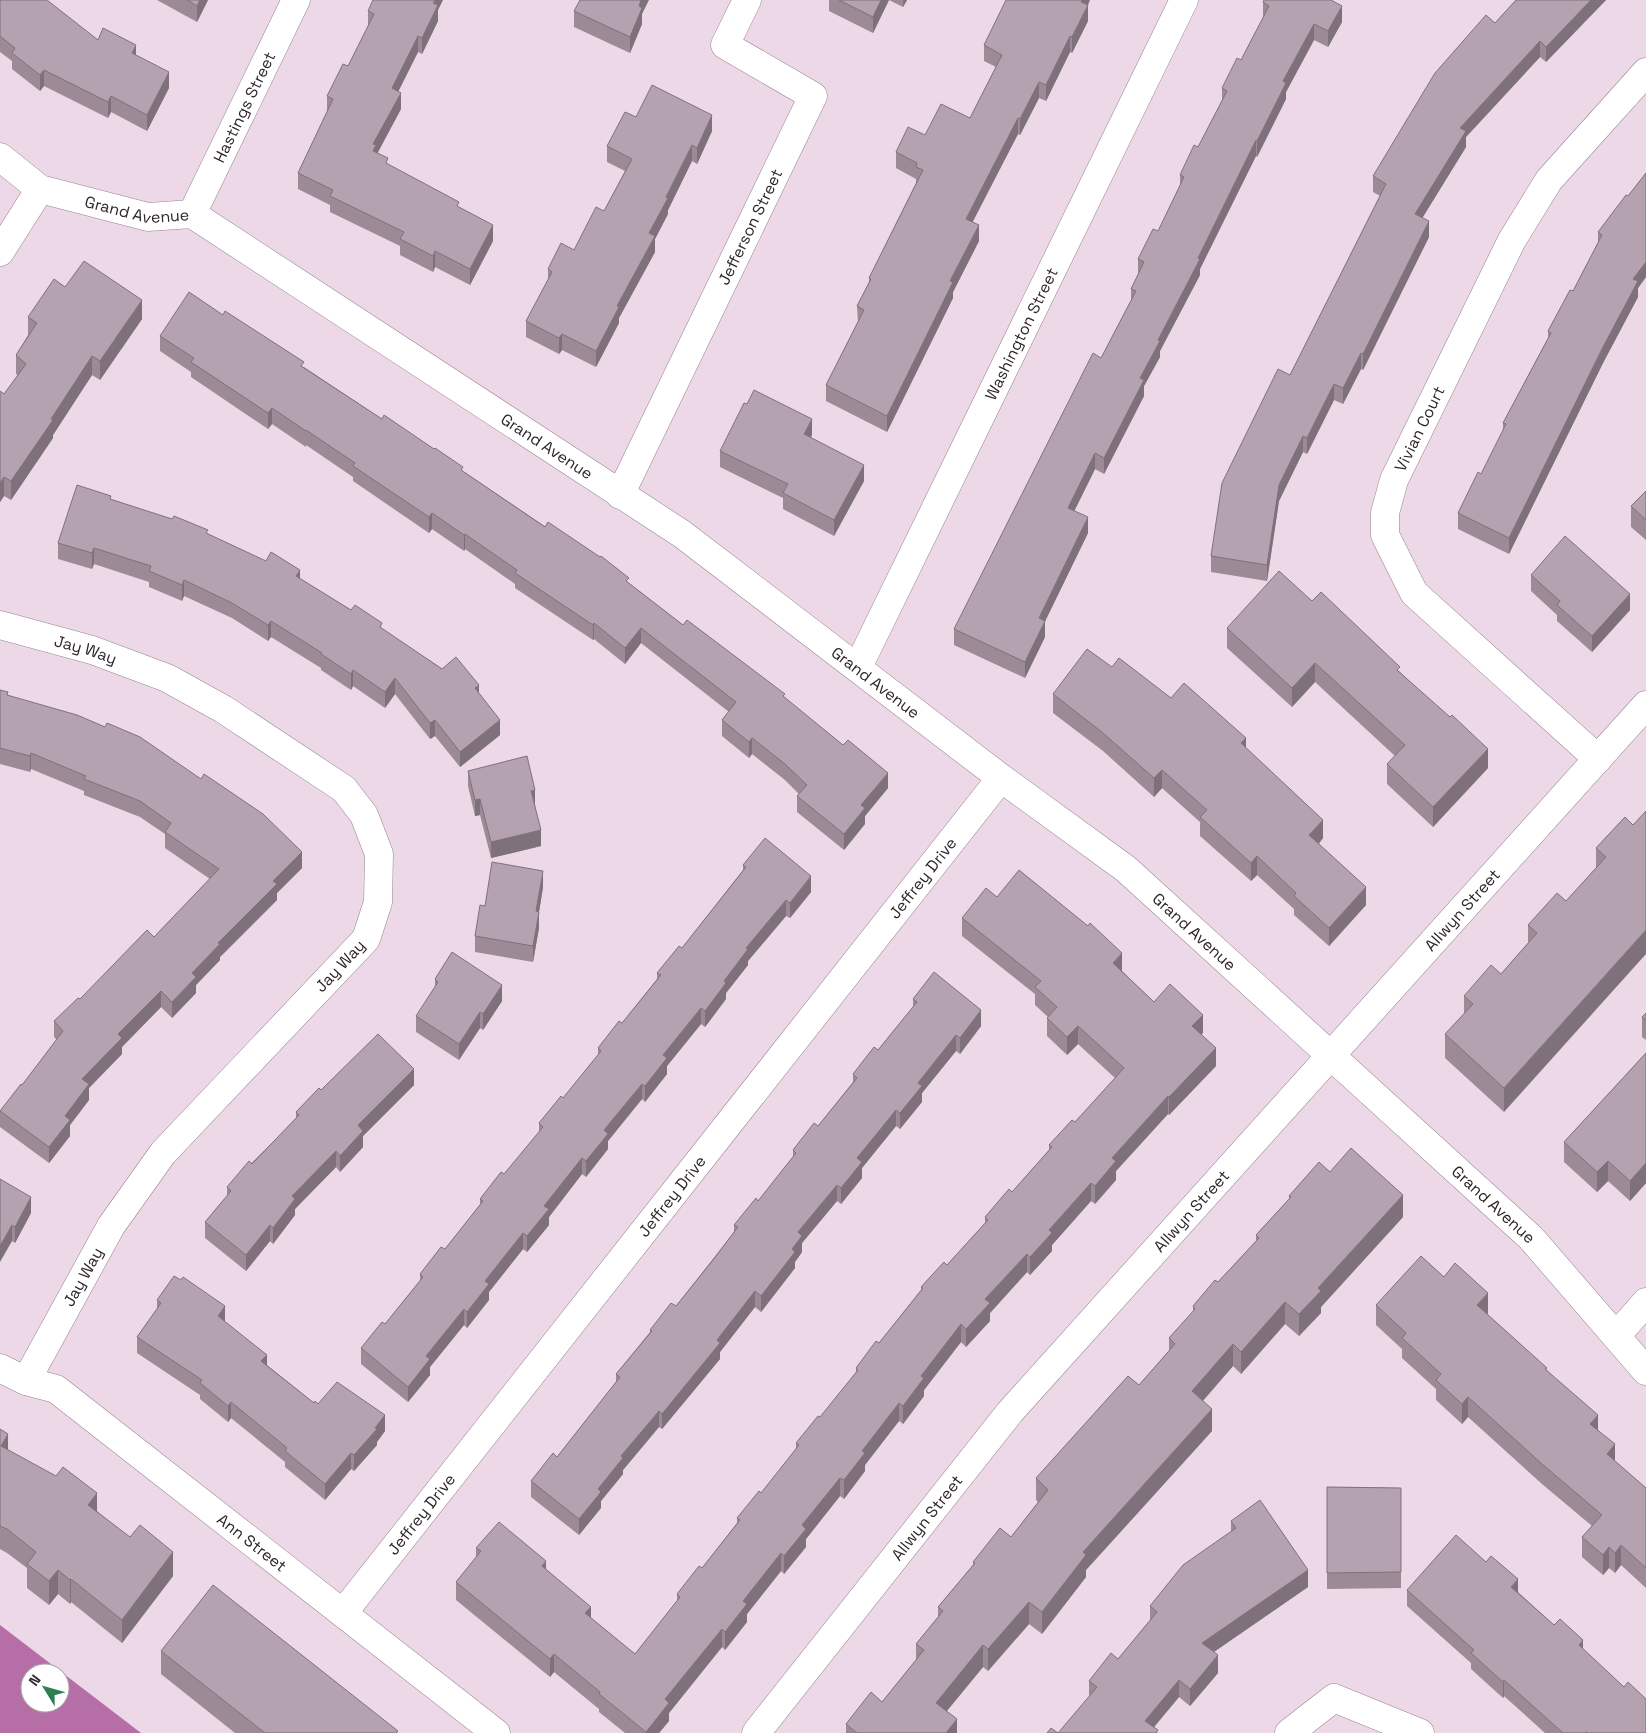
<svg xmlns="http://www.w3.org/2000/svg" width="1646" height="1733" font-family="'Space Grotesk',sans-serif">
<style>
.water{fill:#b66ea6;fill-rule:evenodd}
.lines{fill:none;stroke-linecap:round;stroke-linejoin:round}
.minor-casing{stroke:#968491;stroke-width:29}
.minor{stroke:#fff;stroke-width:28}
.wall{fill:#9c8b97}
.shaded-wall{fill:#7f717b}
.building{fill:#b5a2b0;stroke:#7f717b}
.labels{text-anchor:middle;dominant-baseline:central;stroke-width:4;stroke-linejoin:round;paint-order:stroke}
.street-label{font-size:16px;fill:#2e262c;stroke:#fff}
</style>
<rect width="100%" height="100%" fill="#ecd8e7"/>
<path class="water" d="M0,1625l141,108h-141zM30,1673h30v30h-30z"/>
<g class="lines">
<g class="minor-casing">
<g id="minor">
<path id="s1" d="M0,157l40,32 108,28 44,-3 490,320 319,244 125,91 405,369 115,133"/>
<path id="s2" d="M192,214l104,-214"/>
<path d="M0,252l40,-63"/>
<path id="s3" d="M620,495l193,-399 -88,-51 22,-45"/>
<path id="s4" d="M0,625l92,25 75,28 56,31 121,80 20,26 15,39 -1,48 -12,37 -203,214 -52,73 -85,155"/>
<path id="s5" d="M858,667l326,-667"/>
<path id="s6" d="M1598,759l-184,-166 -29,-58v-22l9,-33 118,-240 37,-60 97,-108"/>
<path d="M1616,1336l30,-34"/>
<path id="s7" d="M0,1368l26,13 30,8 440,344"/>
<path id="s8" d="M343,1613l658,-835"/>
<path id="s9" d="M756,1733l254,-321 636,-707"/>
<path d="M1289,1733l45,-35 86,35"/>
</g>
</g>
<use href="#minor" class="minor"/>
</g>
<g class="wall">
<path d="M0,0l136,55 33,33 -22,43 -36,-19 -3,6 -64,-32 -4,5 -28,-22v-8l-12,-9z"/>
<path d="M157,0h51l-11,22z"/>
<path d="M829,0h78l-4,7 -14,-7 -16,33 -44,-22z"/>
<path d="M1516,0h90l-60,62 -6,-5 -74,80v10l-44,71 7,19 -66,133 -2,-1 -18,35 -9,-4 -27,54 -4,-2 -24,49 -12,80 -56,-9v-16l79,-181 90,-179 -7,-4v-16l122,-153z"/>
<path d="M1332,1l10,21 -14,25 -14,-7 -28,52v7l-29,58 -1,-1 -56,113v6l-40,76v6l-16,29v10l-40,78 -9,-5 -21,42 14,22 -43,88v16l-20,41 -71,-33v-16l147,-271 30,-57v-12l7,-14v-16l20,-28 22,-45v-11l18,-28 24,-46v-13l19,-28 22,-42v-16z"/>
<path d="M1088,5v16l-16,32 -2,-1 -24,49 -7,-3 -19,37 -2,-1 -46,88 7,19 -26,51v6l-66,134 -61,-31v-16l32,-63 -1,-16 12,-24v-4l47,-95v-4l-20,-11v-16l29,-17 45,-17 26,-51 -12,-6v-16z"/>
<path d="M438,10v11l-16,33 -4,-2 -20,40 3,17 -24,44 11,12 71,42 34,34 -23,44 -35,-18 -2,5 -33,-17v-9l-70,-34v-7l-32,-16v-16l29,-61v-16l21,-30 20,-39v-16z"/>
<path d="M574,11l68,3v10l-12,29 -56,-26z"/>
<path d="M636,117l76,14 -15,33 -5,-3 -24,49v4l-13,25v13l-36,66v5l-23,44 -34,-17 -3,4 -33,-17v-16l22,-40v-12l26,-19 30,-39 21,-40 -18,-9v-16z"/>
<path d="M1646,173v104l-8,11v9l-35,66 -94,191 -51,-25v-16l23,-39 22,-43v-8l45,-85v-7l25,-40 25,-48v-11l30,-36z"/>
<path d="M65,287l77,32 -42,61 -8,-5 -39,60v3l-42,62 -7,-4 -4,6v-111l4,3 14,-19 -2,-1v-19l12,-20v-18z"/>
<path d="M160,336l144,31 78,52 81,52 166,112 54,42 102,74 103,89 -23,28v8l-21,26 -47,-38v-16l2,-2 -14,-14 -33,-26 -3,4 -27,-22v-16l7,-8 -88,-69 -16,21 -31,-25 -1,1 -78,-52v-4l-50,-35 -1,2 -32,-22 -3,4 -76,-52v-4l-47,-32v2l-34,-23 -4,5 -77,-52v-5l-31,-21z"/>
<path d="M812,435l-1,2 53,44 -30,55 -51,-27v-11l-63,-31v-16z"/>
<path d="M1646,491v49l-15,-13v-21z"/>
<path d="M111,499l97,35 92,45 82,50 97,64 21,42 -40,32 -25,-31 -5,3 -35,-45 -10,14 -32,-22 -2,4 -30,-20v-2l-50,-31 -3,4 -36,-23 -48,-22 -2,5 -33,-14v-5l-55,-18 -2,5 -34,-10v-16z"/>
<path d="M1531,575l99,35 -38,42 -35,-31v-6l-26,-24z"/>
<path d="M1312,601l88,71 88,96 -55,59 -46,-43v-20l8,-8 -80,-74 -23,25 -65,-59v-20z"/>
<path d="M1112,667l59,31 75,50 77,90 -4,6 47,61 -37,41 -35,-31v-6l-37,-34 -6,6 -51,-45v-14l-38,-34 -8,9 -51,-46 -50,-38v-19z"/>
<path d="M0,690l8,5 294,173 -25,25v7l-57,57v3l-24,25v8l-24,25 -11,-11 -39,40v7l-33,34v12l-19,25v11l-21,27 -49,-36v-16l22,-26 35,-45 -3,-3v-16l100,-84 56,-58 -45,-31v-14l-25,-17 -56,-22v-4l-53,-22 -1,3 -30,-8z"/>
<path d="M468,771l67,35 6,40 -50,12 -11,-43 -5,1 -7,-30z"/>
<path d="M1625,817l-121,295 -59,-54v-24l19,-20v-18l37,-22 27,-31v-18l38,-24 30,-33v-20z"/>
<path d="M743,865l68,27 -21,26 -4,-2 -38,45v4l-22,28v6l-21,28 -4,-3 -34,42v8l-22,28 -3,-3 -34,42v8l-22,28 -4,-3 -33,43v8l-22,27 -4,-3 -34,43v8l-22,28 -3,-3 -34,42v8l-22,27 -47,-38v-16l24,-24 35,-43v-7l25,-25 35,-44v-6l24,-25 35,-42v-9l24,-25 35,-42v-8l24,-25 35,-44v-6l25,-25 61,-78z"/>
<path d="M543,887l-4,25v16l-6,34 -58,-10v-16l10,-30z"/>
<path d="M997,897l125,74 32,31 49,31 -2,1 15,32 -47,49 -1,-1 -52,57v9l-21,24 -4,-3 -39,44v6l-22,24 -3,-3 -37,41v8l-24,26 -5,-5 -37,48v6l-21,28 -4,-3 -34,44v6l-21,28 -4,-3 -34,43v8l-22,27 -3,-3 -34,43v8l-22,28 -3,-3 -53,66v8l-10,12h-34l-26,-21v-3l-45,-37 -4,5 -94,-77v-18l20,-25v-9l70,21 45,49 44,36 42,-53v-7l25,-26 35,-45v-5l24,-25 35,-44v-6l24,-26 36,-44v-5l23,-25 42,-53v-3l26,-22 38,-42v-6l27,-25 37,-42v-5l26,-23 40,-44 -37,-34 -11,11 -20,-19v-18l1,-1 -13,-12v-11l-73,-58v-18z"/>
<path d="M435,979l67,22 -19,29 -3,-2 -21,32 -43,-28v-16l19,-28z"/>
<path d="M913,999l68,27 -21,28 -4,-3 -34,42v9l-22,27 -4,-3 -34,42v10l-21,26 -4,-3 -35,42v9l-7,10v6l-34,44 -6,-5 -35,45v7l-58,70 -3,-2 -36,43v4l-22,27v7l-22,27 -48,-38v-16l26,-24 59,-75v-8l34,-42v-2l26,-24 58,-74v-7l24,-24 35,-44v-7l25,-24 35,-44v-8l25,-24 35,-43z"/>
<path d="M1646,1013v27l-4,-3v-20z"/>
<path d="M1646,1053v130l-16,18 -22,-20 -11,11 -33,-30v-20z"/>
<path d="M414,1085l-51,51v11l-23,25 -4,-5 -41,42v6l-22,29 -3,-3 -24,30 -41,-33v-16l22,-26v-9l69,-68v-7l25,-22z"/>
<path d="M1330,1172l73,45 -82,90v6l-22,23 -14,-12 -44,50 -8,-8 -30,35 9,30 -126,139v7l-44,57 -13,-10 -41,47 -5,-4 -36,44 10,22h-111v-9l36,-22 34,-42v-16l22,-27v-10l35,-42v-3l38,-25 27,-35 -2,-2v-22l103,-93 30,-34v-13l24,-26v-6l25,-24 38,-41v-6l33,-36v-3z"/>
<path d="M0,1179l31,34 -16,30 -3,-2z"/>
<path d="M1444,1277l44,36 -1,1 60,56 51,60 17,31 31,27v100l-25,-23 -6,8 -6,-5 -6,7 -21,-18v-20l10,-11 -50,-42 -74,-67 -6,7 -26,-24v-11l-34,-31v-9l-26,-24v-20z"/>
<path d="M157,1300l68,22 42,43 47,38 71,28 -8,11v3l-23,26 -3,-2 -26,31 -40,-33v-5l-54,-44 -3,4 -28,-23v-4l-63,-42v-16l20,-28z"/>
<path d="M0,1429l8,21 89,61 76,65 -51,67 -51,-41 -1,2 -12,-10 -9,11 -22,-17v-20l-20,-15 -7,-4z"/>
<path d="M1327,1487l74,1v100l-74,1z"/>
<path d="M1231,1521l77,66 -94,65 4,21 -28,33 -11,-9 -25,30 4,6 -69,-38v-14l29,-22 32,-39v-14l81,-74z"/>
<path d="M1407,1590l111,2 36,33 29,25 63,83h-101l-41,-37 -1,2 -32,-29v-6l-64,-57z"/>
<path d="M161,1651l237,82h-163l-74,-59z"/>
</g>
<g class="shaded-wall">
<path d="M200,0h8l-11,22v-16z"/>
<path d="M435,0h8l-5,10v11l-16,33v-16z"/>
<path d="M641,0h8l-7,14v10l-12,29v-16l9,-31z"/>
<path d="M881,0h8l-16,33v-16z"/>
<path d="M903,0h4l-4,7z"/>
<path d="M1082,0h8l-2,5v16l-16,32v-16z"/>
<path d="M1591,0h15l-60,62v-15z"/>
<path d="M1342,6v16l-14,25v-16z"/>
<path d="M1314,24v16l-28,52v7l-29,58v-16l26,-60z"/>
<path d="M418,36v16l-26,52v-16z"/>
<path d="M1070,36v16l-24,49v-16z"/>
<path d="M1540,41v16l-74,80v10l-51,83v-16l45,-86z"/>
<path d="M136,45v16l-4,-8z"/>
<path d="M44,70v16l-4,5v-16z"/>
<path d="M169,72v16l-22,43v-16z"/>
<path d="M1039,82v16l-19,37v-16z"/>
<path d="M401,93v16l-25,47 -3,11v-23z"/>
<path d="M111,96v16l-3,6v-16z"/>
<path d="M712,115v16l-15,33v-16z"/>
<path d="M1018,118v16l-52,101v-16z"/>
<path d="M1256,140v16l-56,113v6l-40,76v6l-16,29v10l-40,78v-16l54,-118z"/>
<path d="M692,145v16l-24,49v4l-13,25v13l-36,66v5l-23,44v-16l53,-118 17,-36z"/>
<path d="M1429,221v16l-66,133v-16z"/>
<path d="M493,225v16l-23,44v-16z"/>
<path d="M979,225v16l-26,51v6l-66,134v-16l63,-135z"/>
<path d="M435,251v16l-2,5v-16z"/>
<path d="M1646,262v15l-8,11v9l-35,66 -94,191v-16l124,-259z"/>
<path d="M142,300v19l-42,61v-19z"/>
<path d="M562,334v16l-3,4v-16z"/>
<path d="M1361,353v16l-18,35v-16z"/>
<path d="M92,356v19l-39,60v3l-42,62v-19z"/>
<path d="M1334,384v16l-27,54v-16z"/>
<path d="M272,408v16l-4,5v-16z"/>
<path d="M812,419v16l-8,15v-16z"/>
<path d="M1303,436v16l-24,49 -12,80v-16l12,-80z"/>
<path d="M1095,453v16l-27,55v-16z"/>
<path d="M864,465v16l-30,55v-16z"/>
<path d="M4,477v19l-4,6v-19z"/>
<path d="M432,513v16l-3,4v-16z"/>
<path d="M1088,517v16l-49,101v-16z"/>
<path d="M465,534v15l-1,2v-16z"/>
<path d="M94,548v16l-2,5v-16z"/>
<path d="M300,570v16l-4,-10z"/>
<path d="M184,580v16l-2,5v-16z"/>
<path d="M1630,594v16l-38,42v-16z"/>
<path d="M271,621v16l-3,4v-16z"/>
<path d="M1045,621v16l-20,41v-16z"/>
<path d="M594,623v16l-1,1v-15z"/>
<path d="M641,628v15l-16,21v-16z"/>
<path d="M1315,663v19l-23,25v-19z"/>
<path d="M353,670v16l-2,4v-16z"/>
<path d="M395,678v16l-10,14v-16z"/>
<path d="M479,685v16l-4,-13z"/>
<path d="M435,720v16l-5,3v-16z"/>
<path d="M500,720v15l-40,32v-15z"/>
<path d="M752,738v16l-3,4v-16z"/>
<path d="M1246,738v19l-5,-14z"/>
<path d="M1488,749v19l-55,59v-20z"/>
<path d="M31,753v16l-1,3v-16z"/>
<path d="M1162,770v18l-8,9v-19z"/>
<path d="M888,773v15l-23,28v8l-21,26v-16l17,-29z"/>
<path d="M535,790v16l-4,-15z"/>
<path d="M480,799v16l-5,1v-16z"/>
<path d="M1323,820v18l-14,16v-19z"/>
<path d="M541,830v16l-50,12v-16z"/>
<path d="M302,852v16l-25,25v7l-57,57v3l-24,25v8l-24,25v-16l20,-29 81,-92z"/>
<path d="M1257,856v19l-6,6v-18z"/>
<path d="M543,871v16l-4,25v16l-6,34v-16l3,-35z"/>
<path d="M811,876v16l-21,26v-15z"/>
<path d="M1366,887v18l-37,41v-18z"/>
<path d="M786,900v16l-38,45v4l-22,28v6l-21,28v-16l19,-30 22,-33z"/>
<path d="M1646,930v24l-142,158v-24z"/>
<path d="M1122,953v18l-9,10v-18z"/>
<path d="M502,985v16l-19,29v-16z"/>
<path d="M161,991v16l-39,40v7l-33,34v12l-19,25v11l-21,27v-16l33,-68 36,-45z"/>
<path d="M701,1008v16l-34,42v8l-22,28v-16l18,-31z"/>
<path d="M981,1010v16l-21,28v-16z"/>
<path d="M480,1012v16l-21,32v-16z"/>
<path d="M1203,1015v18l-11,11v-18z"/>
<path d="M1078,1026v18l-11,11v-18z"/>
<path d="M956,1035v16l-34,42v9l-22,27v-16l18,-30z"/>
<path d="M1216,1048v18l-47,49v-18z"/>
<path d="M414,1069v16l-51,51v11l-23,25v-16l18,-31z"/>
<path d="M642,1084v15l-34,42v8l-22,28v-16l18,-31z"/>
<path d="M1168,1096v18l-52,57v9l-21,24v-18l17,-28z"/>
<path d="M896,1110v16l-34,42v10l-21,26v-16l16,-30z"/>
<path d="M336,1151v16l-41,42v6l-22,29v-16l19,-32z"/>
<path d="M582,1158v16l-33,43v8l-22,27v-16l17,-30z"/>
<path d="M1608,1161v20l-11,11v-20z"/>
<path d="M1646,1163v20l-16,18v-20z"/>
<path d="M1091,1183v18l-39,44v6l-22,24v-18l19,-27z"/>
<path d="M837,1185v16l-35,42v9l-7,10v6l-34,44v-16l31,-47 6,-17z"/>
<path d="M1403,1195v22l-82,90v6l-22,23v-22l19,-26z"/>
<path d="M31,1197v16l-16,30v-16z"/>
<path d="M12,1225v16l-12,21v-16z"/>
<path d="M270,1225v16l-24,30v-16z"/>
<path d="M523,1233v16l-34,43v8l-22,28v-16l18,-31z"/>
<path d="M1027,1254v18l-37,41v8l-24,26v-18l19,-30z"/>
<path d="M755,1291v16l-35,45v7l-58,70v-15l55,-74z"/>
<path d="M1488,1293v20l-11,12v-20z"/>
<path d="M1285,1302v22l-44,50v-22z"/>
<path d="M225,1306v16l-7,-6z"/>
<path d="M464,1309v16l-34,42v8l-22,27v-15l18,-31z"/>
<path d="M961,1324v18l-37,48v6l-21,28v-18l18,-30z"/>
<path d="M1233,1344v22l-41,47v-22z"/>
<path d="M267,1355v16l-6,-10z"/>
<path d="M1468,1397v20l-6,7v-20z"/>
<path d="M231,1402v16l-3,4v-16z"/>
<path d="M899,1403v18l-34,44v6l-21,28v-19l18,-29z"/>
<path d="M1212,1409v22l-126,139v7l-44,57v-22l41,-60z"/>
<path d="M659,1411v16l-36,43v4l-22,27v7l-22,27v-16l19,-30 23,-33z"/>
<path d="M385,1415v16l-8,11v3l-23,26v-16z"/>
<path d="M1598,1415v20l-8,-11z"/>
<path d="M8,1434v23l-7,-11z"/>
<path d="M1615,1444v20l-8,-10z"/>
<path d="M351,1453v16l-26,31v-16z"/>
<path d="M840,1478v18l-34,43v8l-22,27v-18l18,-31z"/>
<path d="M97,1493v24l-9,-12z"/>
<path d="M1621,1545v20l-6,8v-20z"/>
<path d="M1609,1547v21l-6,7v-20z"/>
<path d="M173,1552v24l-51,67v-23z"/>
<path d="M781,1553v18l-34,43v8l-22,28v-18l18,-31z"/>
<path d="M546,1561v18l-4,-13z"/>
<path d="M58,1570v24l-9,11v-24z"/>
<path d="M1308,1570v17l-106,73v-17z"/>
<path d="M71,1579v23l-1,2v-24z"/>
<path d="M1518,1579v16l-7,-8z"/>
<path d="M1029,1602v22l-41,47v-22z"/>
<path d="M591,1607v18l-6,-12z"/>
<path d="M722,1629v18l-53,66v8l-10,12h-13v-1l19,-33z"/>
<path d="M1583,1640v16l-4,-11z"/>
<path d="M983,1645v22l-47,57v-21z"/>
<path d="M554,1654v18l-4,5v-18z"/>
<path d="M1218,1655v18l-28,33v-17z"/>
<path d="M1179,1680v17l-30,36 -4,-12z"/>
<path d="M1504,1680v16l-1,2v-16z"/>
<path d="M957,1719v14h-11z"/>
</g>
<g class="building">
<path d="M0,0h47l51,40 5,-12 33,17 -4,8 37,19 -22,43 -36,-19 -3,6 -64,-32 -4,5 -28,-22 3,-5 -15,-12z"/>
<path d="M187,0h13l-3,6z"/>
<path d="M373,0h62l-2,3 5,2 -16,33 -4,-2 -26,52 9,5 -28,51 3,1 -3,6 15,7 -2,5 73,39 -2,4 36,19 -23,44 -35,-18 -2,5 -33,-17 4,-7 -74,-36 3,-6 -35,-17 35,-74 -6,-3 16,-32 5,2 26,-52 -6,-3z"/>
<path d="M580,0h61l-2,6 3,2 -12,29 -56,-26z"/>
<path d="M839,0h42l-8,17z"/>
<path d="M1006,0h76l-1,2 7,3 -16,32 -2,-1 -24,49 -7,-3 -19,37 -2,-1 -52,101 13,6 -29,56 3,1 -66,134 -61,-31 38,-75 -7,-4 14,-27 -2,-1 54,-108 -7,-3 1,-4 -21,-11 12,-25 17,8 16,-31 29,14 32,-63 -18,-10z"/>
<path d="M1264,0h67l11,6 -14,25 -14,-7 -31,57 3,2 -29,58 -1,-1 -58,118 2,1 -42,81 2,1 -20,37 4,2 -40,78 -9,-5 -27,55 20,9 -49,101 6,3 -20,41 -71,-33 139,-276 8,5 35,-67 -5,-2 13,-27 -6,-3 15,-30 5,2 26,-54 -4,-2 14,-30 4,2 29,-56 -5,-3 15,-30 4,2 28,-54 -6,-4z"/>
<path d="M1516,0h75l-45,47 -6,-6 -80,87 6,3 -51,83 14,7 -66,133 -2,-1 -18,35 -9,-4 -27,54 -4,-2 -24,49 -12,80 -56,-9 11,-73 56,-114 12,6 96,-191 -13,-8 62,-103 51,-58 9,8z"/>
<path d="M652,85l60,30 -15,33 -5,-3 -26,52 2,1 -19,35 6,3 -38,70 2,1 -23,44 -34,-17 -3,4 -33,-17 26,-49 -4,-3 13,-26 13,7 22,-43 8,4 28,-52 -25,-13 18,-34 11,5z"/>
<path d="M1646,173v89l-13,17 5,2 -35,66 -94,191 -51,-25 20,-41 3,2 25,-50 -3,-1 48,-90 -3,-2 22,-41 3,1 29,-56 -4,-3 28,-37 2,1z"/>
<path d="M84,261l58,39 -42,61 -8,-5 -41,63 2,1 -42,61 -7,-4 -4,6v-92l4,3 22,-30 -10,-9 21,-32 -9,-6 26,-38 11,8z"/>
<path d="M189,292l34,23 2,-4 79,51 -3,4 81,53 2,-4 50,34 1,-1 28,19 -2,3 84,57 3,-5 52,35 1,-1 28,22 -3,3 57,44 4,-5 98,74 -2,2 60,49 5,-5 40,33 -27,32 4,3 -21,26 -47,-38 10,-11 -22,-21 -33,-26 -3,4 -27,-22 14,-18 -95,-74 -16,20 -31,-25 -1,2 -78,-52 2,-3 -52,-36 -1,1 -32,-22 -3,4 -76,-51 2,-3 -49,-33v1l-34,-23 -4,5 -77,-51 3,-4 -34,-22z"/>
<path d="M754,390l58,29 -8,15 60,31 -30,55 -51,-27 5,-9 -68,-33 24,-48 3,1z"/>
<path d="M77,485l34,11 -1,3 62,20 2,-3 34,14 -2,3 60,28 5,-9 29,18 -4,6 55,34 4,-5 27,18 -2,4 62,42 14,-12 23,28 -4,3 25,32 -40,32 -25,-32 -5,3 -35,-45 -10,14 -32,-22 -2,4 -30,-20 1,-1 -51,-32 -3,4 -36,-22 -48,-23 -2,5 -33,-14 2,-5 -57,-18 -2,5 -34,-10z"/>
<path d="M1646,491v29l-15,-14z"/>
<path d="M1565,536l65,58 -38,42 -35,-31 3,-4 -29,-26z"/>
<path d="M1279,571l33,30 9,-9 79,75 -3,3 53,47 2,-2 36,34 -55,58 -46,-43 18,-19 -90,-82 -23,25 -65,-60z"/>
<path d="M1087,649l25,18 7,-9 52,40 13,-15 62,55 -5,5 82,77 -14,15 57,52 -37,41 -35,-32 2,-3 -39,-37 -6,7 -51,-46 7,-7 -45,-40 -8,8 -51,-45 -50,-39z"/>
<path d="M0,690l8,2 -1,3 70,20 28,12 2,-4 33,14 61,42 3,-5 59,40 39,38 -29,29 4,3 -59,59 2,1 -28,29 4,4 -24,25 -11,-11 -43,43 4,4 -40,41 7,5 -24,32 5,4 -21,27 -49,-36 21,-27 1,1 41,-54 -9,-10 24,-23 2,1 67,-69 7,7 65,-68 -54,-37 6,-9 -31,-22 -56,-22 2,-3 -55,-23 -1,3 -30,-8z"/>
<path d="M527,756l8,34 -4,1 10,39 -50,12 -11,-43 -5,1 -7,-29z"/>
<path d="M1646,811v119l-142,158 -59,-54 28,-30 -9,-8 27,-31 10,9 36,-41 -9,-8 29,-32 9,8 40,-44 -10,-9 29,-31 8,8z"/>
<path d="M765,838l46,38 -21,27 -4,-3 -40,48 2,1 -24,32 2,2 -21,28 -4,-3 -38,47 4,3 -22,28 -3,-2 -38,46 4,4 -22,27 -4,-3 -38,48 5,3 -22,27 -4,-3 -38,48 4,3 -22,28 -3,-3 -38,47 4,3 -22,28 -47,-39 21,-26 3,2 38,-47 -3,-3 21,-27 4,2 38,-48 -3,-2 21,-27 3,2 39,-47 -4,-4 22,-27 2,2 38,-47 -3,-3 21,-27 3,2 39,-48 -4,-2 22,-27 3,2 64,-81 -3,-2z"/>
<path d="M492,862l51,9 -7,40 3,1 -6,34 -58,-10 5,-31 5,1z"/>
<path d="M1019,870l69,56 2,-3 32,30 -9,10 41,39 16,-18 33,31 -11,11 24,22 -47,49 -1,-1 -56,62 4,3 -21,25 -4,-3 -42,47 3,3 -22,24 -3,-3 -42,45 5,4 -24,26 -5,-5 -40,52 3,2 -21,28 -4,-3 -37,48 3,2 -21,27 -4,-2 -38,47 4,4 -22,27 -3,-3 -38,48 4,3 -22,28 -3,-3 -57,70 4,4 -23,29 -47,-38 1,-2 -46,-38 -4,5 -94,-77 25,-31 -5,-3 23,-26 47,39 -4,5 49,41 -6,6 50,41 45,-57 -3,-3 22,-28 3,2 38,-48 -3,-2 22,-27 2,2 38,-48 -3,-2 22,-27 2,1 38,-47 -2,-2 20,-27 3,2 44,-55 -2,-1 23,-25 3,3 41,-45 -3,-3 24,-28 3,3 40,-45 -3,-2 23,-25 3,2 49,-54 -46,-42 -11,11 -20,-19 10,-11 -22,-20 6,-6 -79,-63 24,-30 11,9z"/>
<path d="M452,952l50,33 -19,29 -3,-2 -21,32 -43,-28 22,-34 -3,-3z"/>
<path d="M934,972l47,38 -21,28 -4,-3 -38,48 4,3 -22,27 -4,-3 -39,48 5,4 -21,26 -4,-3 -39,47 4,4 -10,13 3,3 -34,44 -6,-5 -38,49 3,3 -58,71 -3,-3 -38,45 2,2 -25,31 3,3 -22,27 -48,-38 22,-28 4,4 37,-47 26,-33 -4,-3 36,-43 -2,-1 21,-27 5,3 37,-46 25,-33 -4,-2 22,-27 2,3 38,-48 -3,-3 21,-27 4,3 39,-48 -4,-4 21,-27 4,3 39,-48 -4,-3z"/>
<path d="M1646,1013v7l-4,-3z"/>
<path d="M378,1034l36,35 -56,56 5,6 -23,25 -4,-5 -44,45 3,3 -22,29 -3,-3 -24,30 -41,-33 26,-31 -4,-4 22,-26 3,3 47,-49 -3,-3 23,-24 2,2z"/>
<path d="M1646,1053v110l-16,18 -22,-20 -11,11 -33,-30z"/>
<path d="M1351,1148l52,47 -85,93 3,3 -22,23 -14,-12 -44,50 -8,-8 -41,47 20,18 -129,143 3,3 -44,57 -13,-10 -41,47 -5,-4 -47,58 21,16 -11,14h-89l-11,-9 25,-32 11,10 42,-52 -8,-6 27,-33 -5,-4 37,-44 -2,-1 27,-34 11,9 37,-47 -12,-12 92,-102 11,9 36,-41 -6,-6 26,-29 -2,-3 22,-26 3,2 41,-44 -3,-3 35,-38 -2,-1 30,-34 11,10z"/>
<path d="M0,1179l31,18 -16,30 -3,-2 -12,21z"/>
<path d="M1421,1256l23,21 11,-14 33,30 -11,12 70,63 -2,1 53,46 -8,9 25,20 -8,10 39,34v80l-25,-23 -6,8 -6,-6 -6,8 -21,-18 20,-22 -60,-51 -74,-67 -6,7 -26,-24 5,-6 -39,-36 4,-5 -30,-28z"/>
<path d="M174,1276l7,4 2,-3 42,29 -7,10 49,39 -6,6 53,42 1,-2 3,3 19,-22 48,33 -10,13 2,1 -23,26 -3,-2 -26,31 -40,-33 2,-3 -56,-46 -3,4 -28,-23 2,-3 -65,-43 24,-34 -4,-3z"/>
<path d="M0,1429l8,5 -7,12 55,30 7,-9 34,26 -9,12 42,32 10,-12 33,27 -51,68 -51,-41 -1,1 -12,-10 -9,11 -22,-17 9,-12 -29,-23 -7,-3z"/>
<path d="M1327,1487l74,1v84l-74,1z"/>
<path d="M1260,1500l48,70 -106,73 16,12 -28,34 -11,-9 -34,41 13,9 -2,3h-98l39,-46 -8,-6 22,-28 7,6 39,-47 -7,-6 33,-41 53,-37 -5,-7z"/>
<path d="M1456,1535l30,27 5,-6 27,23 -7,8 43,38 6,-6 23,21 -4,5 45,42 4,-5 18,17v34h-58l-2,-1 -1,1h-22l-59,-53 -1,2 -32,-29 3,-3 -67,-60z"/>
<path d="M213,1585l185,146 -2,2h-131l-104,-82z"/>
<path d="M1051,1728l7,5h-11z"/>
</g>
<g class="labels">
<g class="street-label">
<text stroke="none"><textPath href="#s2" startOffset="119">Hastings Street</textPath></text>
<text stroke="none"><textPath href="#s1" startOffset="151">Grand Avenue</textPath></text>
<text stroke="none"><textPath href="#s3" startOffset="298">Jefferson Street</textPath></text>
<text stroke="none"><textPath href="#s5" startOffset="371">Washington Street</textPath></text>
<text stroke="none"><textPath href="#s6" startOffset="426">Vivian Court</textPath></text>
<text stroke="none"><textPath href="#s1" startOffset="631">Grand Avenue</textPath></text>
<text stroke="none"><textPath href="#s4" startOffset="89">Jay Way</textPath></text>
<text stroke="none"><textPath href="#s1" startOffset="1036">Grand Avenue</textPath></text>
<text stroke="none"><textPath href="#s8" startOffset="936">Jeffrey Drive</textPath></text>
<text stroke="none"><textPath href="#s9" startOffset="1085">Allwyn Street</textPath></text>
<text stroke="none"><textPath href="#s1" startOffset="1441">Grand Avenue</textPath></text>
<text transform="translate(340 966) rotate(-47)">Jay Way</text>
<text stroke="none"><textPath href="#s8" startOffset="531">Jeffrey Drive</textPath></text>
<text stroke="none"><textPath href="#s1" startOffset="1846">Grand Avenue</textPath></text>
<text stroke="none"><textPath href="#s9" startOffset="680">Allwyn Street</textPath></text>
<text transform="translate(83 1277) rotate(-61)">Jay Way</text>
<text stroke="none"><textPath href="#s8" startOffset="126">Jeffrey Drive</textPath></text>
<text stroke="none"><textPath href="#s9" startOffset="275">Allwyn Street</textPath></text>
<text stroke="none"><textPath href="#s7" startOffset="309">Ann Street</textPath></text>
</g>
</g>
<g transform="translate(45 1688) rotate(307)"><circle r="24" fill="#ffffff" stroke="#aba8ab"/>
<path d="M0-4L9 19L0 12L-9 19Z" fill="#2d8052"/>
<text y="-8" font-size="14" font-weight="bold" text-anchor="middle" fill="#2e262c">N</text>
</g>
</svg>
